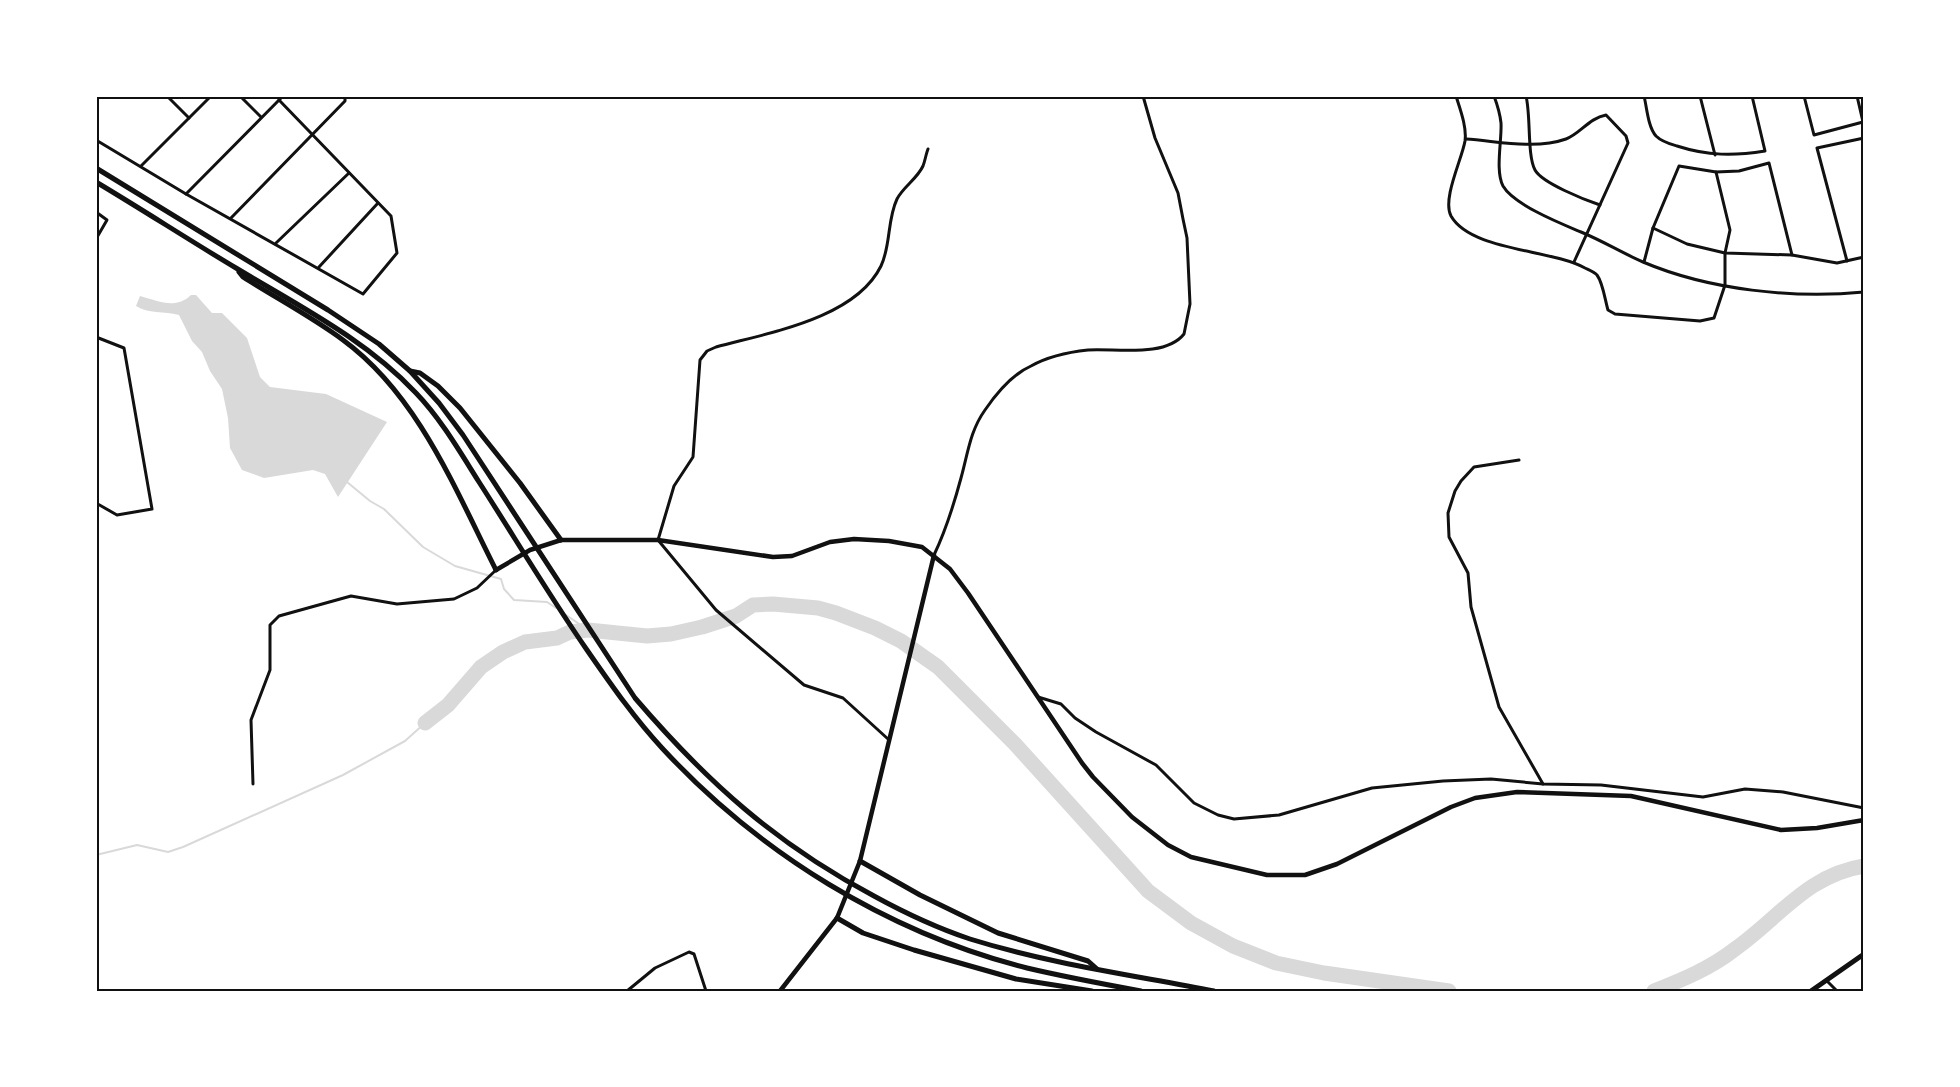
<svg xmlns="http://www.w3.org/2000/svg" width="1960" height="1087" font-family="Commissioner,sans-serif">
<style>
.water{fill:#d9d9d9}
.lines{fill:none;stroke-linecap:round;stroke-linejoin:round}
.stream{stroke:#d9d9d9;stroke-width:2}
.river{stroke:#d9d9d9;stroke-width:15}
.minor{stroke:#111;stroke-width:3}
.tertiary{stroke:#111;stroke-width:4.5}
.primary{stroke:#111;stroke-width:5}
.neatline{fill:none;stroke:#111;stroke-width:2}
</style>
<rect width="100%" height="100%" fill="#fff"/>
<path class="water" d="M191,295h5l16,18h10l25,25 13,39 10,10 56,7 61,28 -49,75 -13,-23 -12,-4 -49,8 -22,-8 -12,-22 -2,-30 -6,-29 -12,-18 -8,-19 -10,-11 -13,-26c-15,-4 -31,-1 -43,-9l4,-10c19,5 35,14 51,-1z"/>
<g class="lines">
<g class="stream">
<path d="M347,482l23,19 14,8 39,38 32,19 46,13 3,10 10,11 33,2 9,6"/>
<path d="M566,615l22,15"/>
<path d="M96,855l41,-10 31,7 15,-5 160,-72 62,-34 20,-18"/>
</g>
<g class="river">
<path d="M425,723l23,-18 33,-38 22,-15 22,-10 32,-4 13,-6 18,-2 59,6 24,-2 31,-7 34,-11 17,-11 20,-1 45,4 18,5 39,15 26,13 37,26 77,77 133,147 43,32 42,23 43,17 48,10 125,18"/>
<path d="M1654,991c28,-11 57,-23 81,-42 44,-31 72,-74 129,-83"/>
</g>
<g class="minor">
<path d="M167,96l22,22"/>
<path d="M240,96l21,21"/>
<path d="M1456,96c4,13 11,31 9,45 -3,18 -23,58 -14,75 20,35 100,33 134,52 4,2 9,4 12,7 6,8 8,25 11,35l7,4 85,7 14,-3 11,-33v-32l5,-23 -14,-58"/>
<path d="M1494,96c3,8 6,18 7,27 1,17 -6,48 2,63 11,19 59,38 78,46 22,9 41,21 62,30 66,28 151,37 221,30"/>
<path d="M1526,96c5,20 1,59 9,74 7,13 50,30 65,35"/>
<path d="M1644,96c3,12 4,31 12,40 6,6 14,8 21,10 31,10 57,10 88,5l-13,-55"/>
<path d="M1700,96l15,59"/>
<path d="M1804,96l10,39 49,-13 -6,-26"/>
<path d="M1466,139c32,2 69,11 100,0 14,-5 23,-21 40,-24l20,21 2,7 -54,119"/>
<path d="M96,140l90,54 177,100 34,-41 -6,-37 -112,-116"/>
<path d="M141,166l70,-70"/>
<path d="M186,194l97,-98"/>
<path d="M96,212l11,8 -11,19"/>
<path d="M231,218l114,-117v-5"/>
<path d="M1653,228l34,16 38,9 67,2 45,8 27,-6"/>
<path d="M276,243l73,-70"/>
<path d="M1847,261l-30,-113 47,-10"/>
<path d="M1644,262l9,-34 26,-62 37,6 23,-1 30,-8 23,92"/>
<path d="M319,267l59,-64"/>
<path d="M96,337l28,11 28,161 -35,6 -21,-12"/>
<path d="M1519,460l-45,7 -13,14 -6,10 -7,22 1,24 19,36 3,34 28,100 44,77"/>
<path d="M934,555c12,-25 20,-51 27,-77 7,-25 9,-47 24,-68 11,-16 28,-36 46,-44 16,-9 38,-14 57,-16 27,-2 77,8 96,-16l6,-30 -3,-66 -4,-19 -5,-26 -23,-55 -12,-42"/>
<path d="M1038,697l23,7 14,14 21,14 60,33 38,38 24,12 16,4 45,-4 93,-27 71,-7 48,-2 52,5 58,1 102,12 42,-8 38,3 81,16"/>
<path d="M888,739l-45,-41 -39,-13 -88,-75 -58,-70 16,-54 19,-29 7,-97 7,-9 9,-4c51,-14 139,-28 165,-81 10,-21 6,-46 16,-67 6,-12 20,-20 26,-33 2,-5 3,-12 5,-17"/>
<path d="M253,784l-2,-64 19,-50v-45l9,-9 72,-20 46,8 57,-5 23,-11 19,-18"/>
<path d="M1826,980l11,11"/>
<path d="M627,991l28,-23 34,-16 5,2 12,37"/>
</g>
<g class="tertiary">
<path d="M496,570l34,-20 31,-10h97l115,17 19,-1 38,-14 24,-3 35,2 33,6 28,22 18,24 114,170 11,14 39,40 36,28 23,12 76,18h38l32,-11 114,-57 24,-9 42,-6 114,4 150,34 36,-2 47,-8"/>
<path d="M780,991l57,-73 23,-57 74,-306"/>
</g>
<g class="primary">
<path d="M96,168l232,142 51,34 31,27 29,32 24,32 172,263c72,84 141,146 239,198 31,17 63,32 96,43 80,25 162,36 244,52"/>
<path d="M96,182c47,28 93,58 140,86 63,38 129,71 180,125 25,26 44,59 63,89 36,56 70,113 108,168 23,33 47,68 75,98 97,105 226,185 365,220 38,9 76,16 114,23"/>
<path d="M239,272l4,5c33,21 69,40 100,63 75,55 112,149 153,230"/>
<path d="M410,371l10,2 18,13 22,22 60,75 41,57"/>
<path d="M860,861l60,34 78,38 90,28 9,8"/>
<path d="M837,918l26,15 51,17 102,29 76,12"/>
<path d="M1811,991l53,-37"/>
</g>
</g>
<rect width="1960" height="1087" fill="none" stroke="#ffffff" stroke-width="195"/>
<rect x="98" y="98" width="1764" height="892" class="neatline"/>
</svg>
